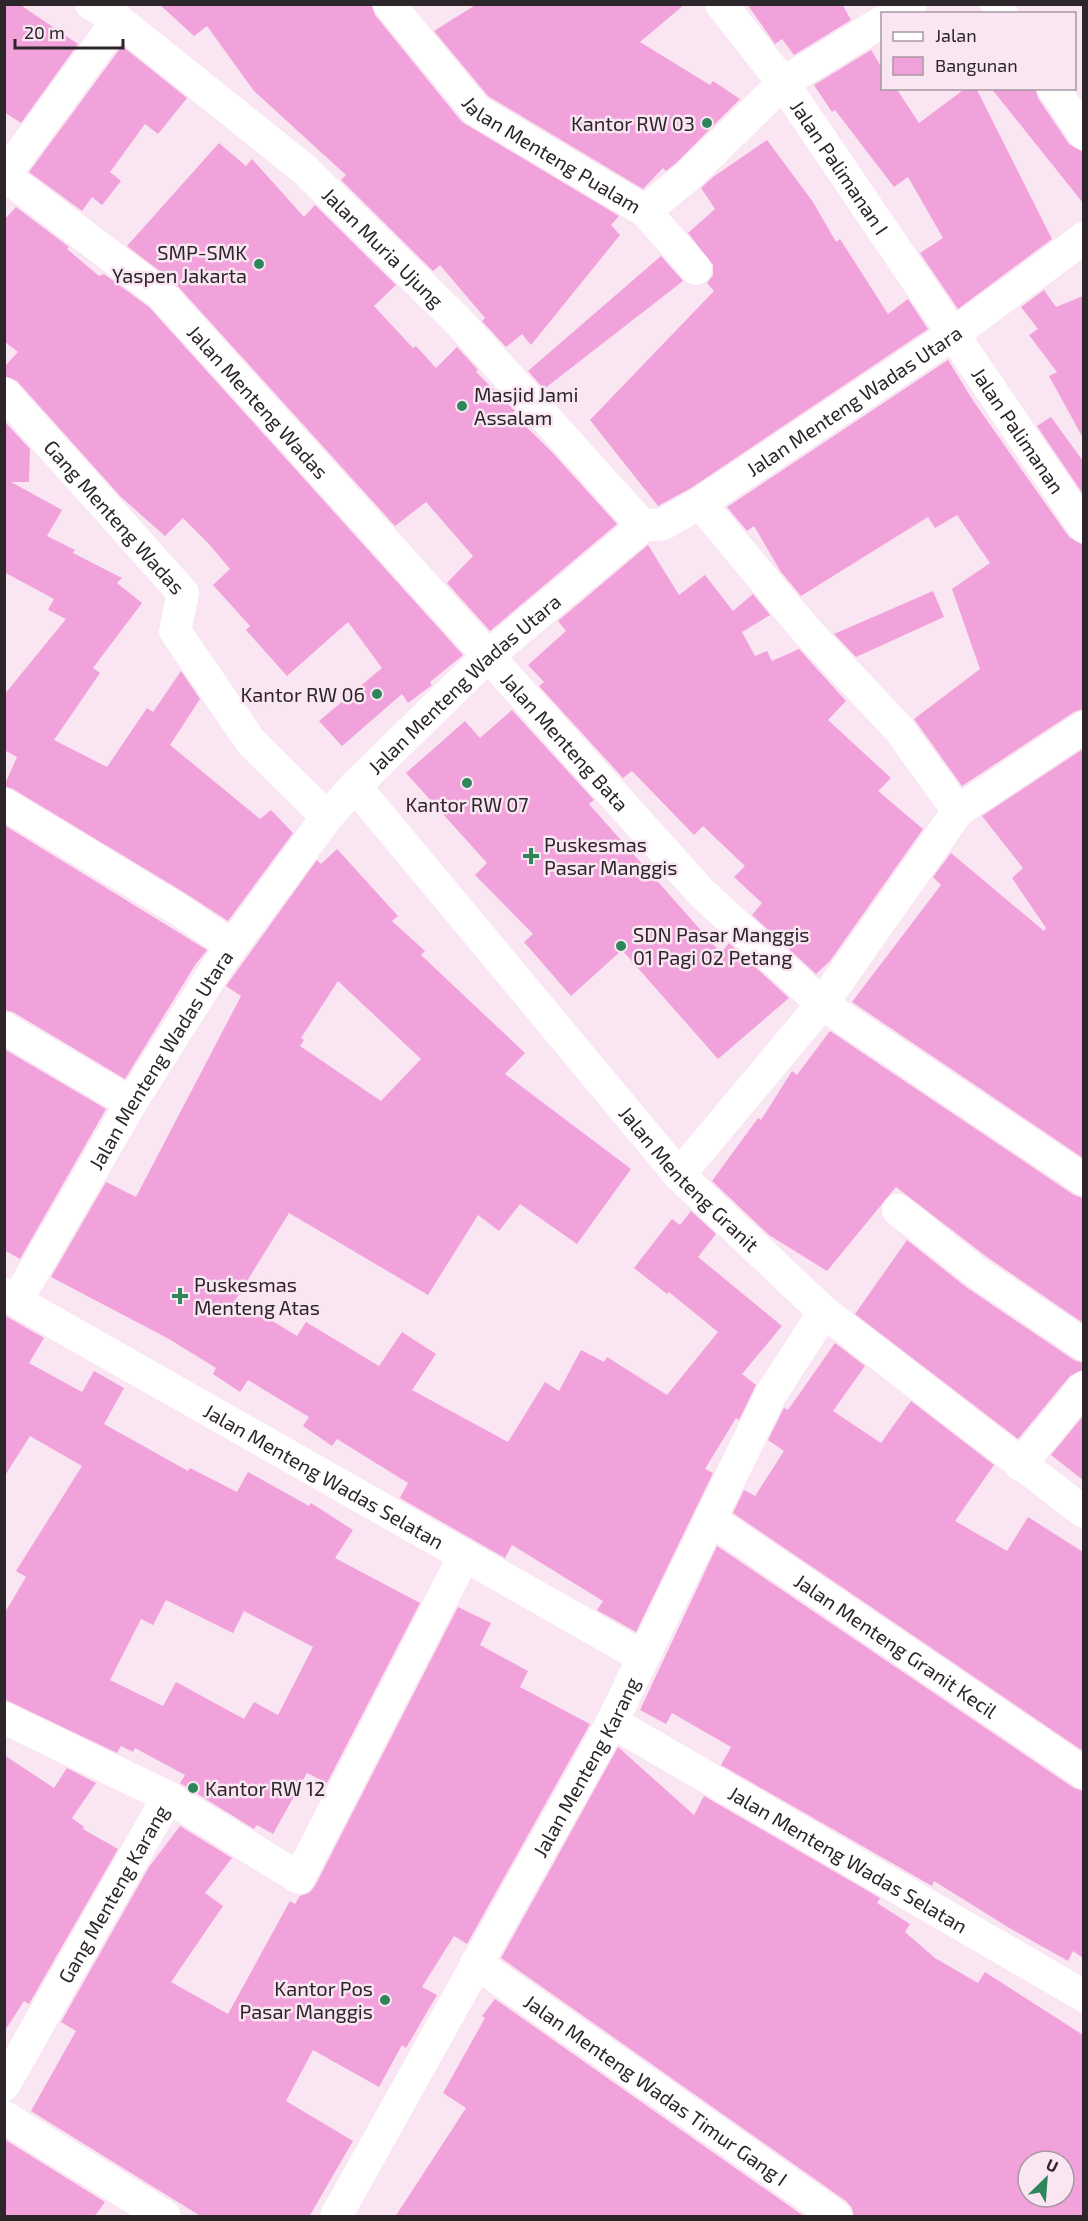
<svg xmlns="http://www.w3.org/2000/svg" width="1088" height="2221" font-family="'Exo 2',sans-serif">
<style>
.building{fill:#f1a2db;fill-rule:evenodd}
.lines{fill:none;stroke-linecap:round;stroke-linejoin:round}
.minor{stroke:#fff;stroke-width:32}
.tertiary{stroke:#fff;stroke-width:33}
.poi-dot{fill:#2f865a;stroke:#fae5f3;stroke-width:2}
.labels{text-anchor:middle;dominant-baseline:central;stroke-width:5;stroke-linejoin:round;paint-order:stroke}
.poi-label{font-size:20px;fill:#2c252a;stroke:#fae5f3;text-anchor:start}
.street-label{font-size:20px;fill:#2c252a;stroke:#fae5f3}
</style>
<rect width="100%" height="100%" fill="#fae5f3"/>
<g class="building">
<path d="M4,4h15l59,40 -57,79 -17,-11z"/>
<path d="M159,4h212l4,11 87,107 157,94 -8,9 9,10 -89,110 -9,-11 -16,13 -24,-26 3,-3 -45,-53 -7,6 -92,-91 5,-5 -92,-84 -47,-65 -13,10z"/>
<path d="M477,4h208l-45,38 70,43 3,-4 27,18 -64,64 -10,8 -3,-3 -20,21 -155,-93 -54,-65z"/>
<path d="M747,4h95l9,16 -57,35 -12,-16 -7,5z"/>
<path d="M122,46l65,52 -29,36 -13,-10 -35,48 11,9 -19,24 -10,-8 -10,14 -53,-39z"/>
<path d="M871,50l11,18v20h14l23,35 47,-35h10l76,151 -94,70 -38,-56 23,-15 -35,-61 -14,10 -59,-77 -3,2 -18,-27z"/>
<path d="M991,88h44l3,10 31,46 14,8v51z"/>
<path d="M767,140l46,62 23,40 4,-3 48,75 20,-15 20,30 -237,159 -33,18 -68,-86 124,-129 -7,-8 6,-8v-10l-25,-32 27,-24 -14,-21 12,-11z"/>
<path d="M219,143l27,23 6,-7 52,58 11,-12 81,80 -22,21 39,42 3,-2 20,22 21,-21 21,23 -2,2 39,39 -3,2 39,38 66,73 -127,107 -43,-48 26,-27 -47,-54 -31,24 -221,-244 -47,-36z"/>
<path d="M16,207l53,40 -2,2 32,27 5,-2 45,33 314,348 -33,27 2,3 -24,18 -6,-9 -60,52 -23,-25 63,-53 -34,-46 -61,54 -41,-46 4,-4 -37,-41 17,-16 -21,-25 -26,-26 -18,18 -44,-39 -104,-116 -13,-5v-9l14,-15 -14,-11v-121z"/>
<path d="M661,256l22,25 -139,108 -16,-18z"/>
<path d="M1044,290l12,17 27,-11v142l-34,-62 8,-4 -28,-37 9,-6 -17,-22z"/>
<path d="M948,360l26,42 95,135 14,8v164l-9,3 -112,74 -48,-67 66,-50 -28,-80 38,-26 -33,-48 -22,13 -7,-11 -127,79 -20,-24 -27,-46 -7,5 -20,-24z"/>
<path d="M1051,417l32,44v33l-46,-68z"/>
<path d="M4,421l26,28 -1,33h-18l51,28 -15,26 28,14 -2,3 49,25 -5,5 25,20 -49,65 7,5 -46,67 53,27 40,-59 6,4 28,-41 19,28 -30,46 90,74 11,-9 22,23 -65,88 -43,-28 -172,-104 -9,-3 13,-29 -13,-7v-55l62,-76 -18,-9 6,-11 -50,-27z"/>
<path d="M648,545l31,50 26,-20 28,36 20,-17 17,21 -28,17 13,24 12,-5 5,10 27,-12 47,52 -18,19 63,58 -13,13 45,38 -93,132 -14,13 -64,-59 10,-12 -28,-26 11,-11 -42,-40 -9,9 -62,-64 -9,7 -84,-92 5,-4 -16,-17 38,-34 -8,-10z"/>
<path d="M933,591l11,26 -88,40 -22,-23z"/>
<path d="M512,710l82,90 -5,4 132,149 8,-10 60,55 -71,61 -96,-109 -51,46 -47,-54 9,-8 -58,-59 12,-12 -81,-90 59,-52 15,17z"/>
<path d="M1083,749v409l-231,-156 89,-117 -8,-8 18,-24 93,78 2,-3 -34,-50 11,-10 -41,-52z"/>
<path d="M4,825l203,125 -12,15 -70,114 -112,-67 -9,-2z"/>
<path d="M337,849l61,67 -6,5 33,30 -4,4 104,98 -20,21 126,95 -54,75 -57,-40 -21,27 -21,-16 -50,80 -139,-82 -53,86 61,37 9,-14 73,44 23,-34 34,22 -24,36 96,52 37,-60 14,9 22,-41 23,12 3,-5 60,38 51,-63 -49,-40 -2,2 -33,-26 38,-49 8,6 11,-14 25,23 -18,23 84,69 -40,48 14,11 -17,35 -3,-2 -31,51 8,4 -77,159 -39,-22 6,-9 -91,-56 -7,13 -105,-60 8,-15 -71,-44 -5,7 -29,-20 6,-9 -61,-37 -8,12 -27,-18 3,-6 -47,-29 -118,-62 55,-95 30,15 105,-201 -15,-10 91,-126 4,4zM338,981l83,78 -40,42 -81,-55 4,-6 -3,-2z"/>
<path d="M830,1031l244,164 9,3v125l-96,-66 -91,-70 -69,84 -58,-36 -57,-54 46,-63 3,2 31,-49 5,4z"/>
<path d="M4,1049l102,60 -86,150 -16,-9z"/>
<path d="M907,1240l59,47 108,73 9,3v7l-13,6 -52,63 -163,-125z"/>
<path d="M4,1315l40,23 -15,25 53,29 12,-21 30,17 -20,36 84,47 2,-3 47,24 11,-20 61,34 2,-3 42,27 -18,28 85,45 -93,180 -20,-10 -34,61 -16,-9 -3,4 -74,-46 5,-8 -50,-27 -2,4 -12,-6 -4,7 -113,-54v-85l22,-37 -10,-6 66,-105 -52,-30 -26,41zM166,1600l67,33 11,-22 69,36 -35,68 -24,-13 -10,17 -68,-37 -13,24 -53,-26 31,-61 12,6z"/>
<path d="M835,1343l30,23 -32,45 48,32 30,-42 83,64 -39,56 52,30 21,-34 55,35v199l-350,-238 11,-23 11,6 29,-45 -16,-11 16,-32 4,2z"/>
<path d="M1083,1416v64l-32,-25z"/>
<path d="M717,1546l357,242 9,3v167l-10,-7 -5,10 -57,-32 -77,-48 -2,5 -211,-121 10,-18 -59,-34 -6,11 -26,-14z"/>
<path d="M458,1607l33,16 -11,22 48,26 -8,16 70,37 -123,220 -13,-8 -32,51 15,8 -31,53 -4,-3 -23,42 -66,-37 -27,51 67,40 -44,76h-107l-171,-106 45,-80 -15,-9 88,-155 31,-41 52,32 -27,35 18,13 -52,76 57,32 62,-113 5,3 5,-8 9,-3 6,-7z"/>
<path d="M618,1747l76,68 10,-19 176,102 -3,5 33,21 -5,8 30,26 43,25 7,-11 98,63v182h-229l-2,-9 -6,-7 -345,-243zM1028,2161h36v36h-36z"/>
<path d="M4,1755l50,33 13,-20 29,15 -24,35 12,9 -1,2 35,20 -89,155 -5,-3 -20,31z"/>
<path d="M495,1999l310,218h-410l71,-109 -23,-15 42,-75 -3,-2z"/>
<path d="M4,2139l101,63 -11,15h-90z"/>
</g>
<g class="lines">
<g class="minor">
<path id="s1" d="M91,4l27,16 186,149 155,153 184,204"/>
<path id="s2" d="M389,4l87,106 169,101 43,-35 95,-93 99,-61"/>
<path id="s3" d="M721,4l62,79 301,444"/>
<path d="M996,4l6,10"/>
<path d="M896,14l15,-10"/>
<path d="M1053,88l31,46"/>
<path id="s4" d="M4,175l157,119 541,599 120,111 262,176"/>
<path d="M4,176l114,-156"/>
<path d="M645,211l51,58"/>
<path id="s5" d="M4,393l179,200 -8,38 76,111 76,75"/>
<path d="M700,503l105,126 93,99 60,83"/>
<path id="s6" d="M355,786l324,389 145,137 260,200"/>
<path d="M4,804l172,104 55,37"/>
<path d="M4,1028l127,75"/>
<path d="M679,1175l143,-171 136,-193 126,-84"/>
<path d="M898,1210l78,62 108,73"/>
<path id="s7" d="M4,1294l639,363"/>
<path id="s8" d="M17,1300l114,-197 88,-139 108,-147 28,-31 133,-130 155,-130 20,-2 37,-21 252,-168 132,-97"/>
<path d="M1020,1465l64,-78"/>
<path id="s9" d="M710,1519l374,254"/>
<path d="M4,1718l164,79 131,81 165,-322"/>
<path id="s10" d="M612,1722l472,274"/>
<path id="s11" d="M476,1963l360,253"/>
<path id="s12" d="M4,2085l164,-288"/>
<path id="s13" d="M336,2216l276,-494 159,-328 53,-82"/>
</g>
<path class="tertiary" d="M4,2117l160,99"/>
</g>
<g class="poi-dot">
<circle cx="707" cy="123" r="6"/>
<circle cx="259" cy="264" r="6"/>
<circle cx="462" cy="406" r="6"/>
<circle cx="377" cy="694" r="6"/>
<circle cx="467" cy="783" r="6"/>
<path d="M528 847h6v6h6v6h-6v6h-6v-6h-6v-6h6z"/>
<circle cx="621" cy="946" r="6"/>
<path d="M177 1287h6v6h6v6h-6v6h-6v-6h-6v-6h6z"/>
<circle cx="193" cy="1788" r="6"/>
<circle cx="385" cy="2000" r="6"/>
</g>
<g class="labels">
<g class="poi-label">
<text x="695" y="123" text-anchor="end">Kantor RW 03</text>
<text x="247" y="252" text-anchor="end">SMP-SMK<tspan x="247" dy="23">Yaspen Jakarta</tspan></text>
<text x="474" y="394">Masjid Jami<tspan x="474" dy="23">Assalam</tspan></text>
<text x="365" y="694" text-anchor="end">Kantor RW 06</text>
<text x="467" y="804" text-anchor="middle">Kantor RW 07</text>
<text x="544" y="844">Puskesmas<tspan x="544" dy="23">Pasar Manggis</tspan></text>
<text x="633" y="934">SDN Pasar Manggis<tspan x="633" dy="23">01 Pagi 02 Petang</tspan></text>
<text x="194" y="1284">Puskesmas<tspan x="194" dy="23">Menteng Atas</tspan></text>
<text x="205" y="1788">Kantor RW 12</text>
<text x="373" y="1988" text-anchor="end">Kantor Pos<tspan x="373" dy="23">Pasar Manggis</tspan></text>
</g>
<g class="street-label">
<text stroke="none"><textPath href="#s2" startOffset="225">Jalan Menteng Pualam</textPath></text>
<text stroke="none"><textPath href="#s3" startOffset="202">Jalan Palimanan I</textPath></text>
<text stroke="none"><textPath href="#s1" startOffset="381">Jalan Muria Ujung</textPath></text>
<text stroke="none"><textPath href="#s8" startOffset="1252">Jalan Menteng Wadas Utara</textPath></text>
<text stroke="none"><textPath href="#s4" startOffset="342">Jalan Menteng Wadas</textPath></text>
<text stroke="none"><textPath href="#s3" startOffset="520">Jalan Palimanan</textPath></text>
<text stroke="none"><textPath href="#s5" startOffset="166">Gang Menteng Wadas</textPath></text>
<text stroke="none"><textPath href="#s8" startOffset="766">Jalan Menteng Wadas Utara</textPath></text>
<text stroke="none"><textPath href="#s4" startOffset="800">Jalan Menteng Bata</textPath></text>
<text stroke="none"><textPath href="#s8" startOffset="280">Jalan Menteng Wadas Utara</textPath></text>
<text stroke="none"><textPath href="#s6" startOffset="516">Jalan Menteng Granit</textPath></text>
<text stroke="none"><textPath href="#s7" startOffset="368">Jalan Menteng Wadas Selatan</textPath></text>
<text stroke="none"><textPath href="#s9" startOffset="225">Jalan Menteng Granit Kecil</textPath></text>
<text stroke="none"><textPath href="#s13" startOffset="514">Jalan Menteng Karang</textPath></text>
<text stroke="none"><textPath href="#s10" startOffset="273">Jalan Menteng Wadas Selatan</textPath></text>
<text stroke="none"><textPath href="#s12" startOffset="220">Gang Menteng Karang</textPath></text>
<text stroke="none"><textPath href="#s11" startOffset="220">Jalan Menteng Wadas Timur Gang I</textPath></text>
</g>
</g>
<rect width="1088" height="2221" fill="none" stroke="#2c252a" stroke-width="12"/>
<rect x="881" y="12" width="195" height="78" fill="#fae5f3" stroke="#a898a3" stroke-width="1.5"/>
<rect x="893" y="32" width="30" height="9" fill="#ffffff" stroke="#a898a3" stroke-width="1.5"/>
<text x="935" y="42" font-size="18" fill="#2c252a">Jalan</text>
<rect x="893" y="57" width="30" height="18" fill="#f1a2db" stroke="#a898a3" stroke-width="1.5"/>
<text x="935" y="72" font-size="18" fill="#2c252a">Bangunan</text>
<g transform="translate(1046 2179) rotate(25)"><circle r="28" fill="#fae5f3" stroke="#a898a3" stroke-width="1.5"/>
<path d="M0-4.5L10 22L0 15L-10 22Z" fill="#2f865a"/>
<text y="-9" font-size="16" font-weight="bold" text-anchor="middle" fill="#2c252a">U</text>
</g>
<path d="M15 39v9h108v-9" fill="none" stroke="#2c252a" stroke-width="3"/>
<text x="24" y="39" font-size="18" fill="#2c252a" stroke="#fae5f3" stroke-width="4.5" paint-order="stroke">20 m</text>
</svg>
